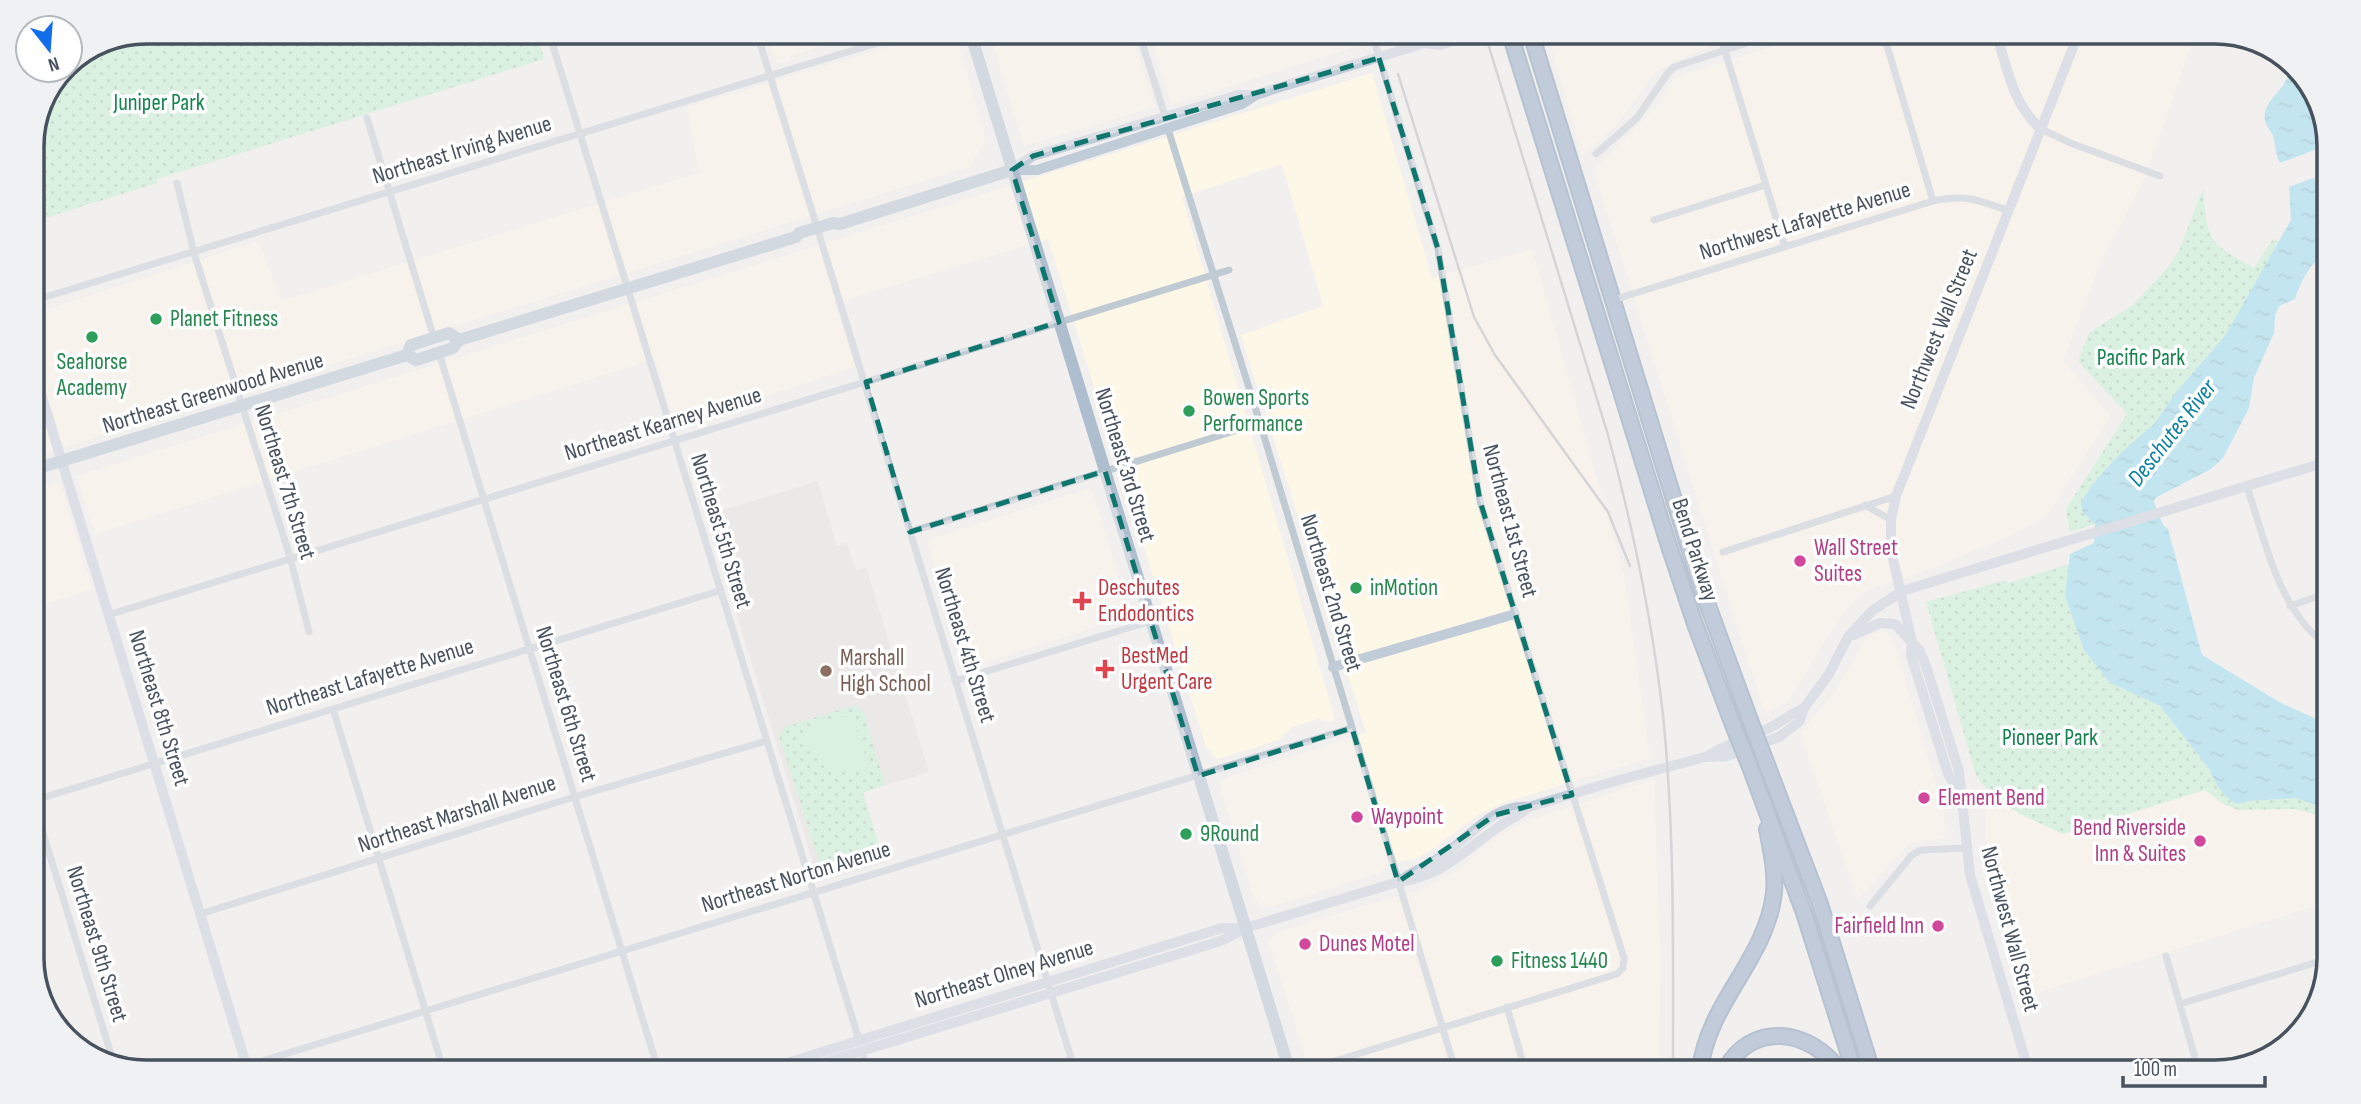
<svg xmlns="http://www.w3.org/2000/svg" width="2361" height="1104" font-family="'Sofia Sans Condensed',sans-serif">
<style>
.commercial{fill:#fdf7e8}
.education{fill:#e3e0e1}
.grass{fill:url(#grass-dots)}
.pitch{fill:#bcf1d1}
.water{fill:url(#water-ripples)}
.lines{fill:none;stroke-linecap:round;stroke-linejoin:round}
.highway-casing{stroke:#708cac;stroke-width:18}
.street{stroke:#bfcad2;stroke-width:7}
.secondary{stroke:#c1ccd9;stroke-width:10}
.primary{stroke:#aebecf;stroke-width:12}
.highway{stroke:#85a1c0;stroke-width:14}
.rail{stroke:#b1b4ba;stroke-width:2.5}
.highway-bridge-casing{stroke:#708cac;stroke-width:18;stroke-linecap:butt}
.highway-bridge{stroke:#85a1c0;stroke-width:14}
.marked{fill:none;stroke:#0f766e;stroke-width:5;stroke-dasharray:14 9;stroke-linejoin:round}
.leisure-dot{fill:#2e9e5b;stroke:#fff;stroke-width:2.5}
.hotel-dot{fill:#d1479c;stroke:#fff;stroke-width:2.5}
.health-dot{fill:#e0444e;stroke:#fff;stroke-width:2.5}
.education-dot{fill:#8d6e63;stroke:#fff;stroke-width:2.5}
.labels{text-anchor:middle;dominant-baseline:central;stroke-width:7;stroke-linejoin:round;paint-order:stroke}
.park-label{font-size:23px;fill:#13834c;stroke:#fff}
.street-label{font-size:23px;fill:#47525e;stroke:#fff}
.leisure-label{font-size:23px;fill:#27864d;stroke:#fff;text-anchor:start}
.hotel-label{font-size:23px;fill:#b23c85;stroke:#fff;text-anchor:start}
.health-label{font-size:23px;fill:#be3a42;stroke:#fff;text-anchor:start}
.education-label{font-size:23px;fill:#785e54;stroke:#fff;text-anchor:start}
.water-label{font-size:24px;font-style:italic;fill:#087fa0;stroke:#fff}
.rim{fill:none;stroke:#47525e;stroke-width:3.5}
</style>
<defs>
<pattern id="grass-dots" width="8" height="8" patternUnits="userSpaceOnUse" patternTransform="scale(1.75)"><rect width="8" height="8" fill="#bcf1d1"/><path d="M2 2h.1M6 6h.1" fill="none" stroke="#9bc6ad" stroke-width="1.8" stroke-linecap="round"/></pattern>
<pattern id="water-ripples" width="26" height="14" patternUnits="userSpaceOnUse" patternTransform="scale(1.75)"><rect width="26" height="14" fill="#88d9ef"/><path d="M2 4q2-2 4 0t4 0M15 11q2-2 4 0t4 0" fill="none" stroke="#71b3c5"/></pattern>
</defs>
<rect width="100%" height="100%" fill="#f2efef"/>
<g class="commercial">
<path d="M767,34h93l-70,22 1,4 -13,4 -3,-3z"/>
<path d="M930,35h26l30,105 -17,27 -937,290v-85l12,-5 -12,-39v-14l227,-73 22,60 418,-128 -12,-66z"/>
<path d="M990,35l142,1 23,71 -131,39z"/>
<path d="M1151,36l235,1 -215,68z"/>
<path d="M1549,37l182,1 -20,7 -56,27 -38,53 -35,31z"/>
<path d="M1800,38l393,2 -50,142 -42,79 -38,100 47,55 -62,98 -39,22 -76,32 -65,22 -19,15 -18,26 -43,70 -23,13 -171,-543 69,-72 6,-14 7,-8z"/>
<path d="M1372,73l60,205 100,-29 92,326 26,183 -144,44 -28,13 -43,33 -20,11 -11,1 -28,14 -105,33 -11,-1 -7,-11 -33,-109 4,-8 142,-45 -125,-398 82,-29 -41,-142 -100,33 152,519v4l-2,2 -13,-3 -27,8 -13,13 -61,19 -5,-3 -2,-7 -4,1 -159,-511 -213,64 20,64 -180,58 -20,-66 -560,175 -18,-58z"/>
<path d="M60,482l32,107 -60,19v-117z"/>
<path d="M1088,489l4,2 38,122 -2,4 -162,51 -3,-3 -36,-125z"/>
<path d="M1882,631l10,5 52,176 1,26 -36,5 -51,56 -58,-166 35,-41 33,-56z"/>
<path d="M1654,779l6,174 -1,117 -350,-1 -40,-128 9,-9 105,-32 39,-10 41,-23 23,-23 35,-21z"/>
<path d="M1986,789l5,6 72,39 142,-44 20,15 13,5 56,-1 29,7 -1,88 -296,92 -41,-114z"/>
</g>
<path class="education" d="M818,481l19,65 10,-3 9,27 10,-3 63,205 -66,20 21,70 -65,20 -113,-367z"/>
<g class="grass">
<path d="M145,32l392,1 7,26 -387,120v4l-125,39v-84l31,-68h7v-7z"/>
<path d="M2328,135l1,3v58l-16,-18 13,-5 -9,-24z"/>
<path d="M2203,188c5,54 3,53 51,80l19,-29 7,3 -55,94 -49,56 -22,32 -30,26 -33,36 -7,28 11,10 -25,8 -4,-23 61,-95 -49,-53 11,-28 44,-28 36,-39 10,-15z"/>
<path d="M2069,564l-4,32 19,54 25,32 51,24 50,64c4,13 15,29 27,34l10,-3 48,-3 28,9v9l-29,-7 -56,1 -13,-5 -20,-15 -142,44c-33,-16 -66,-27 -87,-59l-50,-173 80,-22 2,3z"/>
<path d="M855,705l8,5 22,75 -22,8 18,60 -51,15 -10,-4 -41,-128 6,-9z"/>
</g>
<path class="pitch" d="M853,714l16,53c-36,11 -55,-4 -67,-38z"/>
<g class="water">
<path d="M2289,64l21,18 18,53 -11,14 -37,14c-5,-9 -4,-17 -7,-27 -2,-5 -7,-10 -8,-16 -4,-21 28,-33 24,-56z"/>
<path d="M2313,178l16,18 -1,55c-17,11 -27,29 -33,48l-16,7 -4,9 -1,18 -20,45 -5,30 -26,50 -12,11 -56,29 -1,4 9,23 5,4 34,126 79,48 42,19v85l-28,-9 -48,3 -10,3c-12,-5 -23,-21 -27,-34l-50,-64 -51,-24 -25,-32 -19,-54 5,-42 24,-11 1,-19 -12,-11 -2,-10 10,-17 13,-15 20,-21 30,-26 22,-32 49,-56 66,-116 -2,-33z"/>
</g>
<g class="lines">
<g class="highway-casing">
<g id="highway">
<path d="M1511,37l157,506 27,81 38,101"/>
<path d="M1532,37l167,544 51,139"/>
<path d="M1766,762l54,142 52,167"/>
<path d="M1750,767l54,146 50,158"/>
<path d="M1700,1070c8,-68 66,-110 74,-177 2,-22 -3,-43 -7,-64"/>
<path d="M1725,1070c27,-50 85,-41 115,1"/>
</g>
</g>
<g class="street">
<path d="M549,33l310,1007"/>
<path d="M757,34l60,193"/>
<path d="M1140,36l25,80"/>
<path d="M1721,38l64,209"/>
<path d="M1885,39l48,162"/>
<path d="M367,118l67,220"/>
<path d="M1168,129l92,294 195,646"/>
<path d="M2041,129l32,15 87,32"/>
<path d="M1596,154l41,-36 30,-44 7,-7 88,-29"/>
<path d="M177,183l17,70 96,304 19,75"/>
<path d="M1654,220l111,-35"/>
<path d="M819,234l255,834"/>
<path d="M1613,300l320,-99c33,-7 45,-1 76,10"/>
<path d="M32,301l871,-266"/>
<path d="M439,353l218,713"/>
<path d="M2247,487c18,52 31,122 77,156"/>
<path d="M1865,505l26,15"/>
<path d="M910,532l350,-109"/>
<path d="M1723,552l173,-56"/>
<path d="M2290,606l35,-12"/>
<path d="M108,615l1121,-345"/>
<path d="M955,681l196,-60"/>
<path d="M333,709l109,356"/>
<path d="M32,797l82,267"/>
<path d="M32,801l687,-210"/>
<path d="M1870,906l42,-51 9,-5 44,-2"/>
<path d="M200,914l374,-117 192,-56"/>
<path d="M2166,956l33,116"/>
<path d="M2180,1004l141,-43"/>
<path d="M1507,1007l18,63"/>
<path d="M862,1052l5,15"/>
<path d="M252,1064l1100,-336"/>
<path d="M1309,1069l308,-95 6,-6 1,-10 -144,-457 -42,-252 -65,-212"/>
</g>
<g class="secondary">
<path d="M1998,39c10,33 16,67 43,90"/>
<path d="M1012,170h25l205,-66 14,-9 15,-5 154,-47 15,2 26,-8"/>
<path d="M1012,170l21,-14 206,-61h16"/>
<path d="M32,364l214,700"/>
<path d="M1854,635l26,-12 15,1 25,27 6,15 33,105 11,104 59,197"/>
<path d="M1333,667l182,-53"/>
<path d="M1708,756c18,-12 37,-17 57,-26 14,-6 25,-16 39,-22"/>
<path d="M1960,795l-12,-21 -37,-119 1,-13 -21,-92v-30l5,-24 180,-456"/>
<path d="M1398,882c15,-11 32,-17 47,-28 26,-18 50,-51 84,-47l90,-27 86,-23 22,-1 52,-19 20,-15 5,-14 25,-34 19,-37 24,-26 30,-20 424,-129"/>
<path d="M777,1066l445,-138h20"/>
<path d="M809,1067l402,-123 14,-5 20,-11 153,-46c45,-6 63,-29 99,-54 10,-8 22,-12 32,-21"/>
</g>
<g class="primary">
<path d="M971,35l318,1034"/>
<path d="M407,355l4,-10 38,-12 10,7"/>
<path d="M32,470l375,-115 9,5 37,-12 6,-8 337,-103 3,-4 34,-10 7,1 172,-54"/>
</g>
<use href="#highway" class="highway"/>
<g class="rail">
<path d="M1486,37l122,398c25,92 44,185 55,280 12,118 10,237 10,355"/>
<path d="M1398,74l76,243 21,38 113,157 22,54"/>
</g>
<g class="highway-bridge-casing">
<g id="highway-bridge">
<path d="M1750,720l16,42"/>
<path d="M1733,725l17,42"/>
</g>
</g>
<use href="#highway-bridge" class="highway-bridge"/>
</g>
<path d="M0 0H2361V1104H0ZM1379,58l59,191 42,252 92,294 -77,20 -97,67 -46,-154 -154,48 -93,-305 -195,61 -44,-150 193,-60 -47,-152 21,-14z" fill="#f2efef" fill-opacity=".55" fill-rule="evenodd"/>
<path class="marked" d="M1379,58l59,191 42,252 92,294 -77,20 -97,67 -46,-154 -154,48 -93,-305 -195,61 -44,-150 193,-60 -47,-152 21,-14z"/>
<g class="leisure-dot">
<circle cx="156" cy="319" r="7"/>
<circle cx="92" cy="337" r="7"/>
<circle cx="1189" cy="411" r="7"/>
<circle cx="1356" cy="588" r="7"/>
<circle cx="1186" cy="834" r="7"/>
<circle cx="1497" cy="961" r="7"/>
</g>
<g class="hotel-dot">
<circle cx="1800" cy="561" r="7"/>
<circle cx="1924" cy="798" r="7"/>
<circle cx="1357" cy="817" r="7"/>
<circle cx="2200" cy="841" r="7"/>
<circle cx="1938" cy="926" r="7"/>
<circle cx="1305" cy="944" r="7"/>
</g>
<g class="health-dot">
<path d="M1078.5 590.5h7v7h7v7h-7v7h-7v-7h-7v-7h7z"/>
<path d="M1101.5 658.5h7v7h7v7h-7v7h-7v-7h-7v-7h7z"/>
</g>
<circle class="education-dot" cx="826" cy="671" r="7"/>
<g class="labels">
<g class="park-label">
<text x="159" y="103">Juniper Park</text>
<text x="2141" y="358">Pacific Park</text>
<text x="2050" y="738">Pioneer Park</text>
</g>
<g class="street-label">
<text transform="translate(462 150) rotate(-17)">Northeast Irving Avenue</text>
<text transform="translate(1805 221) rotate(-17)">Northwest Lafayette Avenue</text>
<text transform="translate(1939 329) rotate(-68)">Northwest Wall Street</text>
<text transform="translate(213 393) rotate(-17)">Northeast Greenwood Avenue</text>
<text transform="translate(663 424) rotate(-17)">Northeast Kearney Avenue</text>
<text transform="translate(1125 465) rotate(73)">Northeast 3rd Street</text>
<text transform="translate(285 482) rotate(73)">Northeast 7th Street</text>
<text transform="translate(1510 521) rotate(75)">Northeast 1st Street</text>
<text transform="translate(721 531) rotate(73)">Northeast 5th Street</text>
<text transform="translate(1695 550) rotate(72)">Bend Parkway</text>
<text transform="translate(1331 593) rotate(73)">Northeast 2nd Street</text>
<text transform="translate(965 645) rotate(73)">Northeast 4th Street</text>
<text transform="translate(370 677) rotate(-17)">Northeast Lafayette Avenue</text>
<text transform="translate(566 704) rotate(73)">Northeast 6th Street</text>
<text transform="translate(159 708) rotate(73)">Northeast 8th Street</text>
<text transform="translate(457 814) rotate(-18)">Northeast Marshall Avenue</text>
<text transform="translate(796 877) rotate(-17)">Northeast Norton Avenue</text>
<text transform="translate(2010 929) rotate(75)">Northwest Wall Street</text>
<text transform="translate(97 944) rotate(73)">Northeast 9th Street</text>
<text transform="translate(1004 974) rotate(-17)">Northeast Olney Avenue</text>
</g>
<g class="leisure-label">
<text x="170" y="319">Planet Fitness</text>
<text x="92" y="362" text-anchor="middle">Seahorse<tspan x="92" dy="26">Academy</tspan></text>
<text x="1203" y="398">Bowen Sports<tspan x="1203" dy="26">Performance</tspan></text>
<text x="1370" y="588">inMotion</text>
<text x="1200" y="834">9Round</text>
<text x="1511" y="961">Fitness 1440</text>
</g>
<g class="hotel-label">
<text x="1814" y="548">Wall Street<tspan x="1814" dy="26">Suites</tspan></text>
<text x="1938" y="798">Element Bend</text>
<text x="1371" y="817">Waypoint</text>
<text x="2186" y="828" text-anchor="end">Bend Riverside<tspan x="2186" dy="26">Inn &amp; Suites</tspan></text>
<text x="1924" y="926" text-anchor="end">Fairfield Inn</text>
<text x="1319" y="944">Dunes Motel</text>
</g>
<g class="health-label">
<text x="1098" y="588">Deschutes<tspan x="1098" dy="26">Endodontics</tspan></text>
<text x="1121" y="656">BestMed<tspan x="1121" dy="26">Urgent Care</tspan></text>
</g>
<g class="education-label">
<text x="840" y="658">Marshall<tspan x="840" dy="26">High School</tspan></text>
</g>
<g class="water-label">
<text transform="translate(2172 433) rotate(-52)">Deschutes River</text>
</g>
</g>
<path d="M0 0H2361V1104H0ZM146 44H2215A102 102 0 0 1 2317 146V958A102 102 0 0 1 2215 1060H146A102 102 0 0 1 44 958V146A102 102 0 0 1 146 44Z" fill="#f0f1f2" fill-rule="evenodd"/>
<path class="rim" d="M146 44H2215A102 102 0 0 1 2317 146V958A102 102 0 0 1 2215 1060H146A102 102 0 0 1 44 958V146A102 102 0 0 1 146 44Z"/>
<g transform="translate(49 49) rotate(163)"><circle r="33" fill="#ffffff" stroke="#b5babf" stroke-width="2"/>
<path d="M0-5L12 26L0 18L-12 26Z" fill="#126de9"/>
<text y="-10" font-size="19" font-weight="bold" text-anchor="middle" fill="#47525e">N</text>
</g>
<path d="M2123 1076v10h142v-10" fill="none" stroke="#47525e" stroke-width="3.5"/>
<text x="2134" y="1076" font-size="21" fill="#47525e" stroke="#ffffff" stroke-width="5" paint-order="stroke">100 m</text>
</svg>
